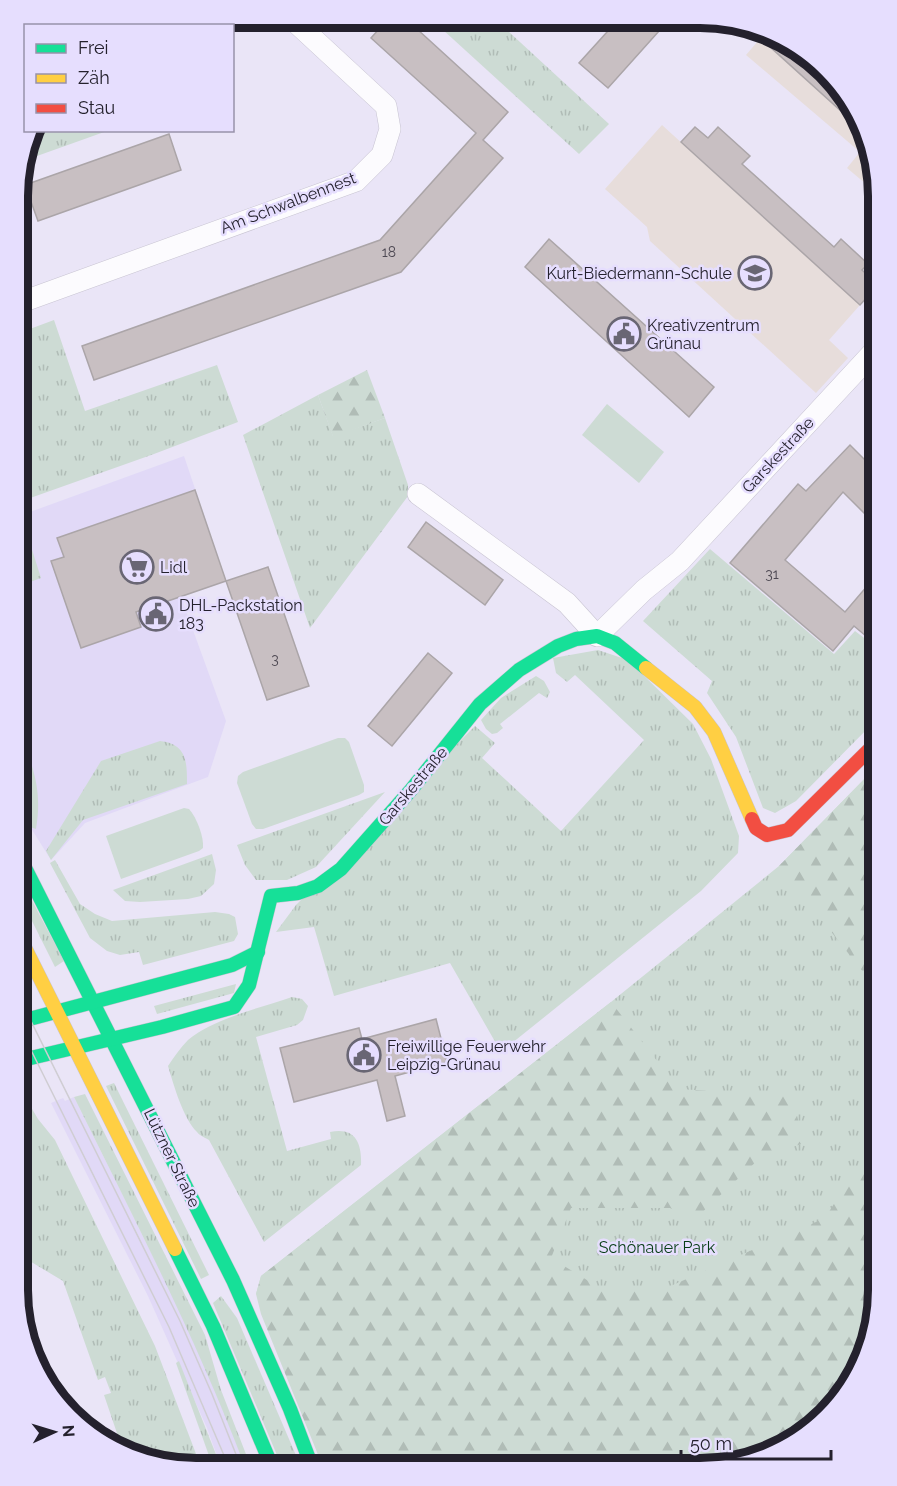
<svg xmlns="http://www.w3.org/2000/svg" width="897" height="1486" font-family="Raleway,sans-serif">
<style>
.built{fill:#e1d9f7}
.education{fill:#e7dddb}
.grass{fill:url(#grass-tufts)}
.forest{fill:url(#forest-firs)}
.pitch{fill:#cddbd4}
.building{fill:#c8bfc2;stroke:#aba5a8;stroke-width:1.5}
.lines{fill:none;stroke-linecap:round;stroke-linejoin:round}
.street-casing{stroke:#c8c4d2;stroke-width:22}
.fast-casing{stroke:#c8c4d2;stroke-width:15}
.slow-casing{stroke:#c8c4d2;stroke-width:15}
.jam-casing{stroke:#c8c4d2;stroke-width:15}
.street{stroke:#fcfbfe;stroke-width:21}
.fast{stroke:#16e098;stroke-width:14}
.slow{stroke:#ffcf43;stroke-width:14}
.jam{stroke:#f24e42;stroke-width:14}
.tram{stroke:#cfcdd2;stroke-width:1.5}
.labels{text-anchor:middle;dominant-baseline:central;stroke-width:5;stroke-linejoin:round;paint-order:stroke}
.number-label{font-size:14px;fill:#4d4852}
.street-label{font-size:16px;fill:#24212d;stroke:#e6defe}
.poi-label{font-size:16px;fill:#24212d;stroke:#e6defe;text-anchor:start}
.park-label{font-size:16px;fill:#083e16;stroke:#e6defe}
.rim{fill:none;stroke:#24212d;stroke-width:8}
</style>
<defs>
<pattern id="grass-tufts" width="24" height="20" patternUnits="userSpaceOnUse" patternTransform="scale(1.5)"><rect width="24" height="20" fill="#cddbd4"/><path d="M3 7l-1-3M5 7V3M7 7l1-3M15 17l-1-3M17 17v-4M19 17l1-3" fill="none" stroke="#b0bcb6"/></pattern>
<pattern id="forest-firs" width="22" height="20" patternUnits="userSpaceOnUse" patternTransform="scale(1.5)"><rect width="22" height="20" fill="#cddbd4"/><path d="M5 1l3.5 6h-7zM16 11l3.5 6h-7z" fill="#b0bcb6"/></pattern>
</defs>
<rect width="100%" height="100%" fill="#eae5f7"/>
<g class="built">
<path d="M184,456l42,125 -45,16 45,124 -18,56 -123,46 -34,37 -32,-51v-293z"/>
<path d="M74,1097l112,226 38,86 21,58h-24l-14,-39 -59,-132 -97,-193 12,-5 2,3z"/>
</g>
<g class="education">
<path d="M764,34l45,21 57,74 13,66 -32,-27 13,-16 -114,-97z"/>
<path d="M662,125l198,180 -31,35 19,18 -32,35 -166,-152 -3,-14 -42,-38z"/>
</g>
<g class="grass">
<path d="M431,19l65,1 113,104 -30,30z"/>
<path d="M33,130h74v1l-84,30z"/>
<path d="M19,246l13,36 -13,4z"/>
<path d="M54,320l31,91 132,-46 21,57 -84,32 -135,48v-169z"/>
<path d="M318,395l15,41 52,-18 23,67v11l-98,132 -67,-193z"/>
<path d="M21,515l20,63 -22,8v-70z"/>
<path d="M710,549l124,105 21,-23 21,16 3,-3v73l-83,84 -21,12 -12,-5 -27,-71 -29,-44 5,-12 -69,-60z"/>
<path d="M598,650l30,10 65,64 18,35 28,77 -1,17 -37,38 -200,161 -51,-89 -116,33 -20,-69 -38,5 20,-27 179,-179 20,17 -13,15 79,73 83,-91 -69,-65 -8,7 -11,-9 -3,-15z"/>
<path d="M536,676l8,5 6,11 -3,6 -8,-5 -39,31 3,4 -6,5 -5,1 -6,-5 -5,-9 20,-22z"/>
<path d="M19,728c13,38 24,60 17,101l-6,-2 -11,-18z"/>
<path d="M160,741c27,3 27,21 27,43l-104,36 -32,40 -5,-9 55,-90z"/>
<path d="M879,764v538l-10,45 -27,51 -74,57 -67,13 -445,-174 5,-18 350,-274 168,-136z"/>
<path d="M385,792l-69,75 -29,13h-31l-11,-15 -8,-20z"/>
<path d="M212,854l4,16 -2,14 -13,12 -13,3 -48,3 -15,-1 -12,-11z"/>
<path d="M55,860l25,44 15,10 17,7 103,-9 14,2 6,3 3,17 -4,7 -91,24 -4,-13 -19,3 -13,-4 -17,-13 -40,-75z"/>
<path d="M19,876l45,85 -9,6 -36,-72z"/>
<path d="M236,984l-2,9 -77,21 -3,-8z"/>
<path d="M292,997l10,2 6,7 -5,14 -6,5 -41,12 31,114 44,-12 -1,-7c24,-5 32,9 31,33l-97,77 -55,-102c-3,-2 -9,-4 -12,-8 -14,-14 -23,-46 -29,-66 6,-9 12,-18 20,-26 27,-22 72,-32 104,-43z"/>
<path d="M114,1083l95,192 -8,4 -95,-193z"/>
<path d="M85,1094l120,241 16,55 30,77h-6c-48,-128 -111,-248 -171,-370z"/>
<path d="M28,1102l10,17 17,21 100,206 46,121 -28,-1 -52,-21 -17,-50 7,-2 -6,-16 -7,3 -35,-99 -45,-27v-150z"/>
<path d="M221,1296l16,22 64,149h-19l-69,-164z"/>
<path d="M179,1361l42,106h-8l-37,-104z"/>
</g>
<g class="forest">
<path d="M367,370l18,48 -52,19 -15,-42z"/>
<path d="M879,764v228l-100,-126z"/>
<path d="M611,1002l68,87 113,7 12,47 -44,15 -66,62 -24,-12h-99l-20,50 49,30 57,4 168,-74 54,-85v169l-10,45 -27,51 -74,57 -67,13 -378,-1 -62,-153 -5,-20 5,-18z"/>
</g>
<g class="pitch">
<path d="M607,404l57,48 -25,31 -57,-48z"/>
<path d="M338,738h7l4,4 15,43v7l-5,3 -96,34h-7l-4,-5 -15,-41 1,-7 5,-4z"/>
<path d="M184,808l5,1c8,9 15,28 14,39l-4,3 -78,28 -15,-43z"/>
</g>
<g class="building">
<path d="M388,19h18l102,93 -25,28 20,18 -102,114 -307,108 -12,-34 298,-106 96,-107 -105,-95z"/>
<path d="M617,21h51l-60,67 -29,-25z"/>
<path d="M760,33l49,22 39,51 -6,6 -84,-76z"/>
<path d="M695,127l13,11 10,-11 32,29 -8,8 92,83 7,-8 27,25 -6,6 16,15 -18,20 -179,-163z"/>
<path d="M169,134l12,36 -143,51 -13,-36z"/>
<path d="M549,239l165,148 -25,30 -164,-150z"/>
<path d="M850,445l29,29v54l-36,-36 -58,68 60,52 23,-27 11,9v53l-25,-21 -21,25 -103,-88 68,-79 8,7z"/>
<path d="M195,490l31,91 -90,31 5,15 -60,21 -30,-87 13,-4 -7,-19z"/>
<path d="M426,522l77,58 -18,25 -77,-58z"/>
<path d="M268,567l41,119 -42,14 -41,-119z"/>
<path d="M428,653l24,20 -60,73 -24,-20z"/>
<path d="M436,1019l11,43 -52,14 10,40 -18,5 -10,-41 -83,22 -14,-54 79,-20 3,11z"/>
</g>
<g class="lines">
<g class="street-casing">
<g id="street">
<path d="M19,303l337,-122 26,-26 8,-26 -4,-23 -94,-87"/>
<path d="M418,494l149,109 30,33 47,-46 36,-29 199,-215"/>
</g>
</g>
<g class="fast-casing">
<g id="fast">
<path d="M19,856l214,424 57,129 22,58"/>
<path d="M18,1022l214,-57 26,-13"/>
<path d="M18,1061l144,-34 72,-20 15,-22 22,-89 27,-3 20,-7 23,-17 70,-79 69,-86 39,-34 39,-24 18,-7 21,-3 18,7 31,25"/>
<path d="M175,1249l38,77 59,141"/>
</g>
</g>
<g class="slow-casing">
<g id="slow">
<path d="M646,668l49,39 19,25 38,87"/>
<path d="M18,934l157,315"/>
</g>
</g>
<g class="jam-casing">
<path id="jam" d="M752,819l4,9 11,7 21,-5 91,-90"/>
</g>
<use href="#street" class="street"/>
<use href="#fast" class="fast"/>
<use href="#slow" class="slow"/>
<use href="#jam" class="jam"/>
<g class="tram">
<path d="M18,995l162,326 32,73 29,73"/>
<path d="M18,1024l151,303 60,140"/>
</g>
</g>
<defs>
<g id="school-ring" transform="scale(1.725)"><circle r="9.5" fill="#e6defe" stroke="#696674" stroke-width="1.5"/><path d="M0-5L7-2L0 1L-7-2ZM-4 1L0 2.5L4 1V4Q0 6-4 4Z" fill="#696674"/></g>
<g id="civic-ring" transform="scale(1.725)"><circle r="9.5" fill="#e6defe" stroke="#696674" stroke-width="1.5"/><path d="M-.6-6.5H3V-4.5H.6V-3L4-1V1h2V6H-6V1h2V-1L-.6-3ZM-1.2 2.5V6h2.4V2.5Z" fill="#696674"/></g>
<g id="supermarket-ring" transform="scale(1.725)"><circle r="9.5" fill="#e6defe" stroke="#696674" stroke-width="1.5"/><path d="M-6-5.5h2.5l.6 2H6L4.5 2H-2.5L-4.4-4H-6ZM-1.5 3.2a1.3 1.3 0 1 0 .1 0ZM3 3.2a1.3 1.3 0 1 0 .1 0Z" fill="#696674"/></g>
</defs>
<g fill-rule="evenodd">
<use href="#school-ring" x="755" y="273"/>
<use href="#civic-ring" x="624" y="334"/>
<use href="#supermarket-ring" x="137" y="567"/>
<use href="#civic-ring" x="156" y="614"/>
<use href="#civic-ring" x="364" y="1055"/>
</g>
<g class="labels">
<g class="number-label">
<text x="389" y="252">18</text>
<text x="772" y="574">31</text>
<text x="275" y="659">3</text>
</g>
<g class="street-label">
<text transform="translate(288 203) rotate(-21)">Am Schwalbennest</text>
<text transform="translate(778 455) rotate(-47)">Garskestraße</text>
<text transform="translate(413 786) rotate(-50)">Garskestraße</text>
<text transform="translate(172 1158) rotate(64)">Lützner Straße</text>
</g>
<g class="poi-label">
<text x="732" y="273" text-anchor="end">Kurt-Biedermann-Schule</text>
<text x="647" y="325">Kreativzentrum<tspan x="647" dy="18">Grünau</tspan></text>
<text x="160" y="567">Lidl</text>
<text x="179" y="605">DHL-Packstation<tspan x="179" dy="18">183</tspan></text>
<text x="387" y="1046">Freiwillige Feuerwehr<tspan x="387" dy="18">Leipzig-Grünau</tspan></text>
</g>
<g class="park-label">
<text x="657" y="1247">Schönauer Park</text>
</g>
</g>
<path d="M0 0H897V1486H0ZM196 28H700A168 168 0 0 1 868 196V1290A168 168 0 0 1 700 1458H196A168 168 0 0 1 28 1290V196A168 168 0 0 1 196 28Z" fill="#e6defe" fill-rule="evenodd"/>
<path class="rim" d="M196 28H700A168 168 0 0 1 868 196V1290A168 168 0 0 1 700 1458H196A168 168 0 0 1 28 1290V196A168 168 0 0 1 196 28Z"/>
<rect x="24" y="24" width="210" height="108" fill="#e6defe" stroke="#9892aa" stroke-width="1.5"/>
<rect x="36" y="44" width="30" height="9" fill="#16e098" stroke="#9892aa" stroke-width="1.5"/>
<text x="78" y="54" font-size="18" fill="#24212d">Frei</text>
<rect x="36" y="74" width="30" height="9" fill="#ffcf43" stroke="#9892aa" stroke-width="1.5"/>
<text x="78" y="84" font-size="18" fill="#24212d">Zäh</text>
<rect x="36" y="104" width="30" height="9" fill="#f24e42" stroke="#9892aa" stroke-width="1.5"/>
<text x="78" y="114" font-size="18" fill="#24212d">Stau</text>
<g transform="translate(54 1432) rotate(86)" stroke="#e6defe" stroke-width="4.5" paint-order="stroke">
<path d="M0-4.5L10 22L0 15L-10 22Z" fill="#24212d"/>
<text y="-9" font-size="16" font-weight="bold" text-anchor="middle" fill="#24212d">N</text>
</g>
<path d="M681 1450v9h150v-9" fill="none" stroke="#24212d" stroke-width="3"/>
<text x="690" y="1450" font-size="18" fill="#24212d" stroke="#e6defe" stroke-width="4.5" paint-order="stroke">50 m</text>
</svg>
